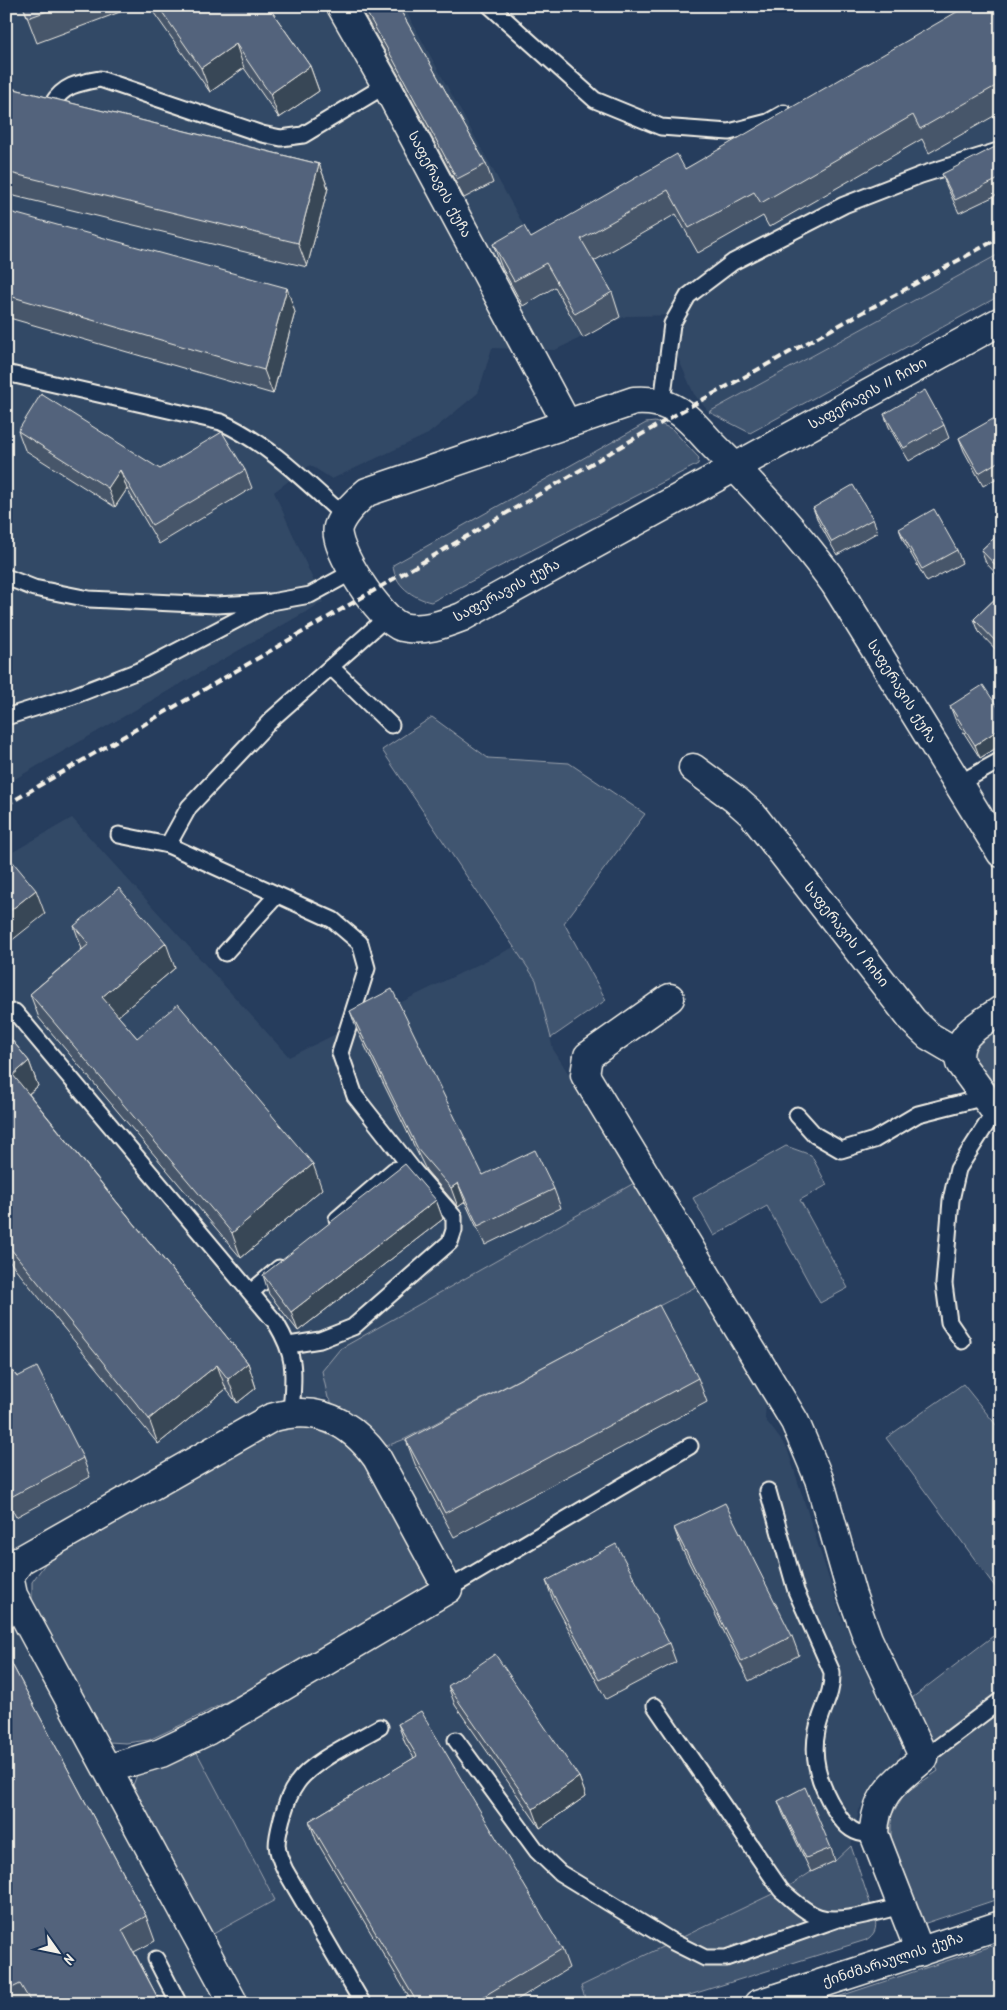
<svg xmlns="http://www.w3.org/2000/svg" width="1007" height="2010" font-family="Kalam,'Noto Sans Georgian',sans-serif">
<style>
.built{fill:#334966}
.green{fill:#40546f;stroke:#9aa2ac}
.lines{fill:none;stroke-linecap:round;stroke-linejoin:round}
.lane-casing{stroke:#f4f1e8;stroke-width:19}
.street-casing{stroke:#f4f1e8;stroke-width:31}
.secondary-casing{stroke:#f4f1e8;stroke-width:31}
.lane{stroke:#1d3557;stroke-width:15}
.street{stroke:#1d3557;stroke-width:28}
.secondary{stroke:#1d3557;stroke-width:28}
.rail{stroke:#f4f1e8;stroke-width:4;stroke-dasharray:8 4;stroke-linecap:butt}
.wall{fill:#47566a;stroke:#f4f1e8}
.shaded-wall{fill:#394656;stroke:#f4f1e8}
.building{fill:#52647b;stroke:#f4f1e8}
.labels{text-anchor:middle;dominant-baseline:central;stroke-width:4.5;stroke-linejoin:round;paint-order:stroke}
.street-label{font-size:14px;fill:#f4f1e8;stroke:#1d3557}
</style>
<rect width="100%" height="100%" fill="#263d5d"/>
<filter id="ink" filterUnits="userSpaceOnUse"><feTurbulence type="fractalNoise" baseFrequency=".02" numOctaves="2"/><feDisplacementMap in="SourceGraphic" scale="10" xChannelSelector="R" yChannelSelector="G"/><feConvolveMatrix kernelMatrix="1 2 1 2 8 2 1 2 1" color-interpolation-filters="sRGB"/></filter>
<g filter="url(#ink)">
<g class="built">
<path d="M6,6h397l139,253 459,-253v247l-292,159 -15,-18 -16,-36 -3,-24 8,-19 -57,1 -71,34 -63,-2 -14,45 -50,41 -96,45 -22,-14 -36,27 49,110 -317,182z"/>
<path d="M72,818l217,239 225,-110 22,33 17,69 83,133 -314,189 6,27 -62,8 -260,147v-697z"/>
<path d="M699,1285l67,113 -1,21 22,29 54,168 61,133 -8,18 -21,21 -14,22 -8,36 -16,15 -24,11 -20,13 -210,101 6,18h-344l-37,-66 69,-38 -81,-153 268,-154 -78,-146 21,-8z"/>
<path d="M6,1615l214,389h-214z"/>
</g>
<g class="green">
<path d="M1001,253v42l-251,138 -41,-21z"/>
<path d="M655,422l17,7 27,29 -1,6 -267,138c-18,-4 -37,-17 -38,-37l253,-142z"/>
<path d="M432,717l56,41 81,5 76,51 -81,109 42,77 -55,38 -15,-58 -154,-230z"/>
<path d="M1001,1025v75l-30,-31 1,-25z"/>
<path d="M786,1146l25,9 16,30 -27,15 48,88 -28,15 -53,-97 -53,30 -21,-38z"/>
<path d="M636,1182l63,103 -294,154 -21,8 -47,-38 -9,-11 -6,-27 18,-22z"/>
<path d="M963,1384l38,47v36l-8,6 8,12v110l-115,-157z"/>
<path d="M305,1425l50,21 79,139 -174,99 -77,40 -34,16 -23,3 -17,-1 -9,-11 -68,-124v-25l13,-18 18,-17 213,-121z"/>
<path d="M1001,1630v268l-78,26 -32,-82v-26l14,-23 33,-22 -30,-70z"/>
<path d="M194,1747l81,153 -69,38 -75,-148 6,-15z"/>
<path d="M851,1846l24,72c2,11 0,16 -9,22l-205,64h-74l-6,-18 210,-101 20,-13 24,-11z"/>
<path d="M1001,1943v61h-185z"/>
</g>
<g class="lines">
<g class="lane-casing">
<g id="lane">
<path d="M490,6l105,94 66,27 68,5 39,-10 16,-9"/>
<path d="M52,104c12,-19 26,-21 48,-25l162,55 19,4 22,-3 83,-50"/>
<path d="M6,373l215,49c48,22 84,59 123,94"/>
<path d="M662,403l10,-79 16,-28 45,-34 111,-57 77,-30 80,-25"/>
<path d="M6,577l28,11 55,11 127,6 55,-3 39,-7 44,-24"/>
<path d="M386,618l-113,100 -84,89 -21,38 165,75 27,23 7,25 -27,85 15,43 59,75"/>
<path d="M331,667l60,58"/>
<path d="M6,717l67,-21 70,-27 124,-65"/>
<path d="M958,784l43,-24"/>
<path d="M119,835l49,10"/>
<path d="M225,953l52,-58"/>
<path d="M15,1012l261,311c21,35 18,50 15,89"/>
<path d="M797,1115l18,20 26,15 33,-10 44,-26 67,-17"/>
<path d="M251,1292l28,-24"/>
<path d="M962,1341l-13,-19 -5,-38 7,-84 7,-31 37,-58"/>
<path d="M289,1345l31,-5 33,-13 97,-85 4,-12v-13l-40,-46 -9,-3 -11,2 -57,49"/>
<path d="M768,1491l28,100 36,81c1,24 -11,37 -15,59 -6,29 3,55 18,79 10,17 20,26 39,24"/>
<path d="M448,1589l242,-143"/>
<path d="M655,1706l126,184c11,9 23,22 38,27 22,7 60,-6 83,-11"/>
<path d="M456,1740l81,111 23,22 113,69 32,16h21l109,-38"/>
<path d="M924,1758l77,-58"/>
<path d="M156,1959l23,45"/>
<path d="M363,2004l-78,-134c-11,-23 -9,-28 -3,-52 4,-13 7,-24 15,-35 15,-22 59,-42 83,-56"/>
</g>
</g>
<g class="street-casing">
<g id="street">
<path id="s1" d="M341,6l45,79 181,339"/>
<path id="s2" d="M1001,321l-539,296c-18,7 -39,15 -60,10 -21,-6 -70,-80 -64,-100 5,-14 18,-26 29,-35l267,-91c17,-1 29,1 44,10 13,8 25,24 36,35 43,43 85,88 121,138l166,269"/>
<path id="s3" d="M693,768l42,31 17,15 161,207 16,15 29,17"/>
<path d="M670,998l-82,58 -3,19 210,347 24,57 33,116 16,44 56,119c-28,23 -49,36 -50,76l46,118"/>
<path d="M1001,1010c-20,14 -47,25 -41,53l35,48 6,3"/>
<path d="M107,1769l54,-16 48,-23 239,-141 -71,-131c-27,-37 -61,-54 -106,-40l-250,142 -12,16 4,19 221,409"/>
</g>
</g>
<g class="secondary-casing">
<g id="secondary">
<path id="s4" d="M758,2004l243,-79"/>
</g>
</g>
<use href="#lane" class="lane"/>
<use href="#street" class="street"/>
<use href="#secondary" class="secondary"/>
<path class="rail" d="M6,805l674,-393 321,-175"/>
</g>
<g class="wall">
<path d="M23,6h113l-99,37z"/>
<path d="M149,6h119l42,60 9,25 -40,27 -35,-50 -34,24z"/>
<path d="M359,6h39l88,158 7,19 -29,15 -64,-120z"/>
<path d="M1001,6v106l-72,41 -7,-14 -153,88 -6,-11 -65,37 -22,-39 -82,47 18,31 8,25 -37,21 -28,-51 -32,19 -21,-38 -9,-24 38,-6 154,-69z"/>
<path d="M6,87l313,77 9,24 -21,79 -301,-73z"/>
<path d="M1001,148v45l-42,20 -12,-26 -5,-13z"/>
<path d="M6,211l289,101 -22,82 -267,-77z"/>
<path d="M884,414l60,11 5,13 -40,23 -20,-34z"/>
<path d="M1001,417v59l-18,10 -19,-35 -5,-13z"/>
<path d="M18,431l142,38 85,1 7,18 -93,56 -32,-55 -12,18 -90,-57z"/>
<path d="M813,508l60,11 5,13 -41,23 -19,-34z"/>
<path d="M899,529l58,21 5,13 -35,19 -23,-40z"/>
<path d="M1001,532v47l-15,-16 -5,-13z"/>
<path d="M1001,593v62l-22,-23 -5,-13z"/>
<path d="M950,706l51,6v33l-21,13 -25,-39z"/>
<path d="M74,926l101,42 -57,48 19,22 185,151 -81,69 -202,-240 -9,-24 52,-45z"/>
<path d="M350,1011l133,164 71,14 7,19 -76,37 -20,-43 -7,5 -32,-37 -69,-140z"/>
<path d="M6,1033l23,28 9,25 -9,8 219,269 8,25 -19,15 -11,-14 -68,55 -152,-187z"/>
<path d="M436,1200l7,19 -145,112 -29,-37 -6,-19z"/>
<path d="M6,1363l77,95 7,19 -74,40 -10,-19z"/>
<path d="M698,1378l9,24 -253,135 -39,-73 -9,-24z"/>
<path d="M674,1528l118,108 7,19 -50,26 -68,-134z"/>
<path d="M546,1581l123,62 7,19 -70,37 -53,-99z"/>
<path d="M6,1653l140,263 9,25 -21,11 27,52h-155z"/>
<path d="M448,1686l131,91 7,19 -46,32 -85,-123z"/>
<path d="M398,1724l164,225 7,19 -59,36h-97l-97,-164 -7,-19 105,-63 -9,-15z"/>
<path d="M778,1801l53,47 4,13 -24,11 -28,-58z"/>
</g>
<g class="shaded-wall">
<path d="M236,44l8,24 -34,24 -9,-24z"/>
<path d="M310,66l9,25 -40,27 -9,-24z"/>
<path d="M319,164l9,24 -21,79 -9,-24z"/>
<path d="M287,288l8,24 -22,82 -9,-24z"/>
<path d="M120,470l7,19 -12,18 -7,-19z"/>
<path d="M1001,728v17l-21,13 -5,-13z"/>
<path d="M36,890l9,24 -39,31v-31z"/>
<path d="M166,943l9,25 -64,54 -9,-25z"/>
<path d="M29,1061l9,25 -16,13 -9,-24z"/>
<path d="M313,1164l9,25 -81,69 -9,-25z"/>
<path d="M458,1183l7,19 -7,5 -7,-19z"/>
<path d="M436,1200l7,19 -145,112 -7,-19z"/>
<path d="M248,1363l8,25 -19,15 -9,-24z"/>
<path d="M217,1365l9,24 -68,55 -9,-25z"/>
<path d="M579,1777l7,19 -46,32 -7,-19z"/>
</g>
<g class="building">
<path d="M23,6h38l-33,12z"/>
<path d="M158,6h110l42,60 -40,28 -34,-50 -35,24z"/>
<path d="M363,6h35l88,158 -29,15 -64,-120z"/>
<path d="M967,6h34v77l-81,46 -7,-14 -152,88 -7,-11 -65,36 -21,-38 -87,49 31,53 -37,22 -29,-51 -32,18 -21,-37 31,-18 7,12 146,-84 8,15z"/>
<path d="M6,87l313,77 -21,79 -292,-71z"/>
<path d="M995,147l2,3 4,-2v30l-46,22 -13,-26z"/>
<path d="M6,211l281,77 -23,82 -258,-75z"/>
<path d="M925,390l19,35 -40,23 -20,-34z"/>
<path d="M41,394l119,75 62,-37 23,38 -93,55 -32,-55 -12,18 -90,-57z"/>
<path d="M1000,415l1,2v43l-22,13 -20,-35z"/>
<path d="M853,485l20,34 -41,23 -19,-34z"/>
<path d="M934,509l23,41 -35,19 -23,-40z"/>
<path d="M1001,532v39l-20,-21z"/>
<path d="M1001,593v54l-27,-28z"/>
<path d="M983,685l18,27v16l-26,17 -25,-39z"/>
<path d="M8,856l28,34 -30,24v-56z"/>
<path d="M119,888l47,55 -64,54 35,41 41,-34 135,160 -81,69 -202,-239 59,-50 -15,-18z"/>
<path d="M392,989l91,186 52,-25 19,39 -76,37 -20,-43 -7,5 -32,-37 -69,-140z"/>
<path d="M6,1033l23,28 -16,14 235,288 -20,16 -11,-14 -68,54 -143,-176z"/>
<path d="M405,1164l31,36 -145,112 -28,-37z"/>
<path d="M659,1305l39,73 -253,135 -39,-73z"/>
<path d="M6,1363l11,14 20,-10 46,91 -74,40 -3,-6z"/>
<path d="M725,1503l67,133 -50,26 -68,-134z"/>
<path d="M616,1544l53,99 -70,37 -53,-99z"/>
<path d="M6,1653l140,263 -24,14 39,74h-129l-12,-20 -14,7z"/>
<path d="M495,1654l84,123 -46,32 -85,-123z"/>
<path d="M421,1711l141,238 -91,55h-53l-109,-183 108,-65 -19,-32z"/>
<path d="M805,1787l26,61 -25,10 -28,-57z"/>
</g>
</g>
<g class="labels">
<g class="street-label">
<text stroke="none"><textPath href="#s1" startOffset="204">საფერავის ქუჩა</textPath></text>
<text transform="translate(868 394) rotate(-29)">საფერავის II ჩიხი</text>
<text transform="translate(507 591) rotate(-28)">საფერავის ქუჩა</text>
<text stroke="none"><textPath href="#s2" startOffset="1534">საფერავის ქუჩა</textPath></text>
<text stroke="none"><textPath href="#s3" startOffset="228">საფერავის I ჩიხი</textPath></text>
<text stroke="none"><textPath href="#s4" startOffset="142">ქინძმარაულის ქუჩა</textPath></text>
</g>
</g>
<rect width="1007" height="2010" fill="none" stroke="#1d3557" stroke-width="25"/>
<rect x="12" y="12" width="982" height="1985" fill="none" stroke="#f4f1e8" stroke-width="2" filter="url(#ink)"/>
<g transform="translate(58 1952) rotate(123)" stroke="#1d3557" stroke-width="4" paint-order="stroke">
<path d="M0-4L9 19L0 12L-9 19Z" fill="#f4f1e8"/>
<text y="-8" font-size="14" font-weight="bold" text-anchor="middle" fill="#f4f1e8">N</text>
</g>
</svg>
